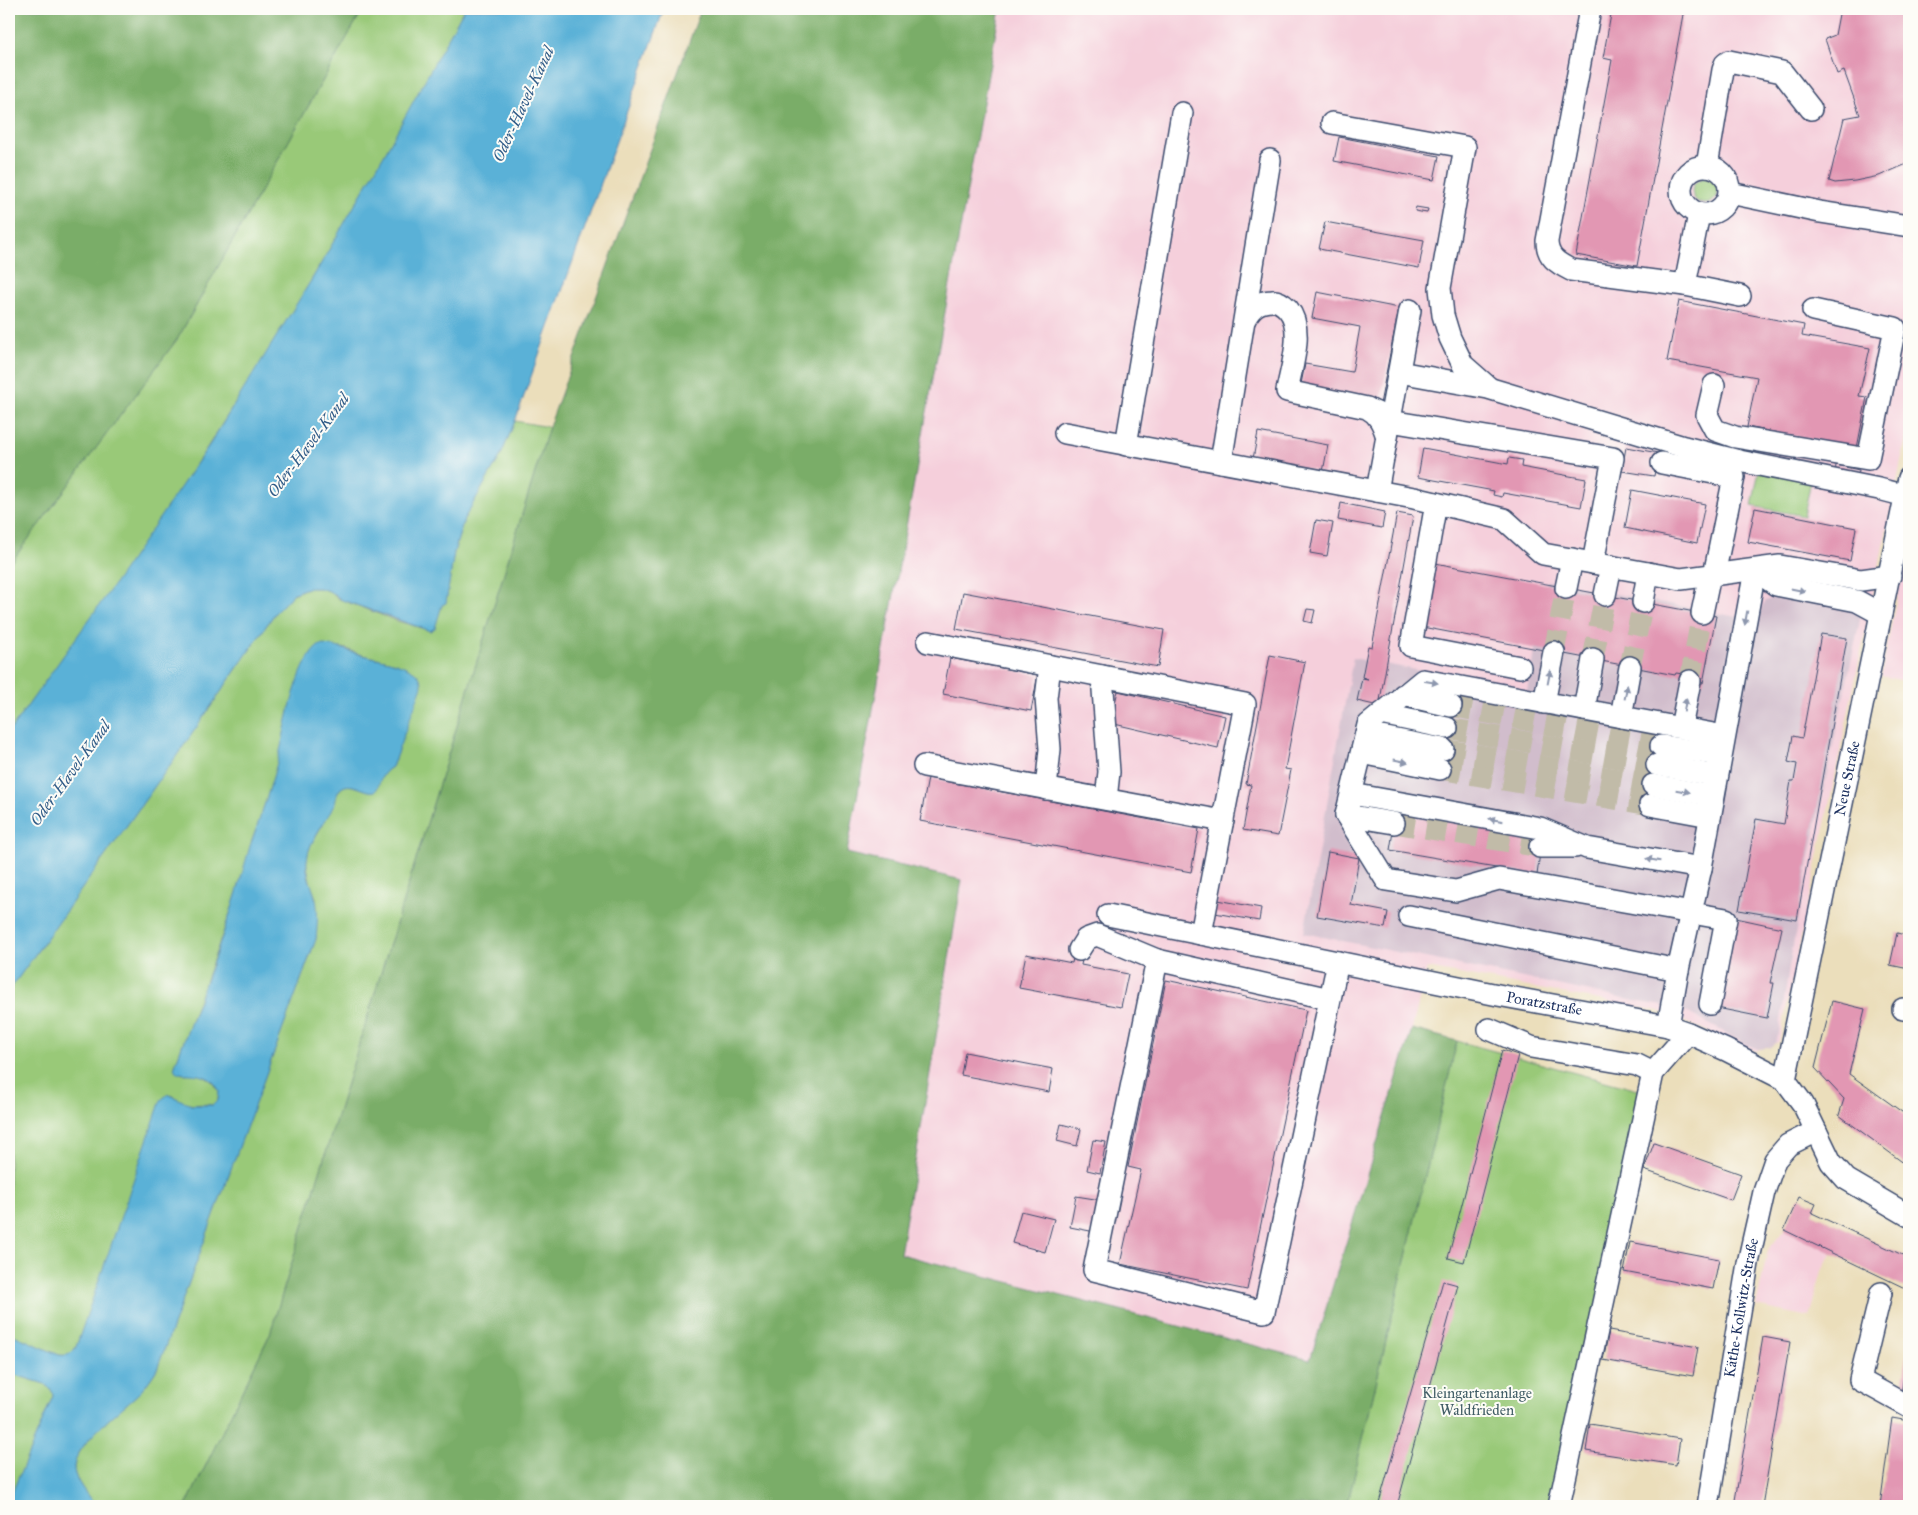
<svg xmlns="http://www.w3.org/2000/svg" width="1918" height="1515" font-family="'IM FELL Great Primer',serif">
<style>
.built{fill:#f5cfdb}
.industrial{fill:#d1bdcc}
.green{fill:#99c978;stroke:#5a7c6b}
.forest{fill:#7aad68;stroke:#4a6e63}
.water{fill:#5ab1d7;stroke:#3a709a}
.building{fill:#e297b3}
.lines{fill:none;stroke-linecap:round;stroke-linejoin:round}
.minor-tunnel{stroke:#c1bba8;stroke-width:21;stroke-dasharray:21 11;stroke-linecap:butt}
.minor-casing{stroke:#3a496c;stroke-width:24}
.minor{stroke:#fff;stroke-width:21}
.oneway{fill:#8d97ae}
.labels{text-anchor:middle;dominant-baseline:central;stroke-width:4;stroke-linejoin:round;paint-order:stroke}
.street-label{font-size:15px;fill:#1b2f5e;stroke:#fdfcf7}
.park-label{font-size:15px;fill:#415d66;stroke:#fdfcf7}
.water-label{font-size:16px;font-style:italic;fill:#315c88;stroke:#fdfcf7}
</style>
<rect width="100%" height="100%" fill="#fdfcf7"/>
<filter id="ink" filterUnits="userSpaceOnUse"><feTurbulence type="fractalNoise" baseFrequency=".02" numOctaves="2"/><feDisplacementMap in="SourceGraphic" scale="10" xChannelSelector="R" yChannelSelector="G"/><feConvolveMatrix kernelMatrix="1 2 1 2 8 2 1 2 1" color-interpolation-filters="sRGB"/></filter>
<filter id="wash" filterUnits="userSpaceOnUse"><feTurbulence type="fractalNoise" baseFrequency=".0096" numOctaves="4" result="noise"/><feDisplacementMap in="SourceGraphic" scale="20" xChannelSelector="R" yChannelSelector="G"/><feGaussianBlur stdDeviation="1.12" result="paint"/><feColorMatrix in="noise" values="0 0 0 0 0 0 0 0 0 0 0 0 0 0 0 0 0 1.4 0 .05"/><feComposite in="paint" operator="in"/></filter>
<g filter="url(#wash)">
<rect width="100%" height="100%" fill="#ebdebb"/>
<g class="built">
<path d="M1000,9h909v415l-130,618 -24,9 -96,-40 -232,-43 -15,61 -102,332 -410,-107 62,-373 -115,-28z"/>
<path d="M1909,537v145l-28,-6z"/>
<path d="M1791,1215l47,24 -16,32 -13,46 -53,-11 12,-56 16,-20z"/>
</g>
<path class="industrial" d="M1547,581l212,40 3,-15 4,-5 12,-5h7l70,15 6,4 -45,210 -27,142 -10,66 -3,9 -7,6 -11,1 -10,-4 -67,-36 -41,-7 -336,-69 49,-275 174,33z"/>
<g class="green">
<path d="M363,9h101c-78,148 -163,293 -254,434 -63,99 -133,194 -201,289v-167l169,-227z"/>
<circle cx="1705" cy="191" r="13"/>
<path d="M515,421l34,6 -279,907 -84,172h-90c-7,-8 -21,-26 -22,-36 -2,-25 50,-62 67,-79 6,-7 11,-14 16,-22l159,-430v-41l-5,-12 -5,-26 4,-14 24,-41 3,-12 4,-5 5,-3 8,1 16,5c8,-8 12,-18 22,-24l30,-85c-10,-19 -44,-23 -63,-28 -6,-2 -13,-6 -18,-6 -10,1 -21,4 -31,7l-12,28 -8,24 -11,52 -47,149 -58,160 11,6 8,-1 7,1 13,8 6,9 -1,9 -5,5c-19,-3 -22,5 -41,-10l-96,252c-5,8 -9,9 -17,8l-50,-22v-342l178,-250 88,-128 18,-19 14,-6h12l10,3 8,7 60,23 35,10 10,-26 4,-3 8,-50 10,-33 37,-64z"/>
<path d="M1759,470l52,10 -7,36 -52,-10z"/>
<path d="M1457,1041l192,52 -89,413h-213z"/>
<path d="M9,1373l36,11 7,7 1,5 -44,104z"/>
</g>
<g class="forest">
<path d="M9,9h354l-185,329 -169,227z"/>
<path d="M701,9h299l-153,844 115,27 -62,374 410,106 102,-331 45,12 -110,465h-1161l84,-172 279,-907z"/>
</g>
<g class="water">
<path d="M464,9h200l-149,412 -14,34 -37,64 -10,33 -8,51 -4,2 -7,23 -5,3 -88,-31 -13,-9 -10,-3h-12l-13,5 -19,20 -88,128 -178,250v-259l104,-146 97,-142 102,-165 73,-126z"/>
<path d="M320,645c16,0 27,6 42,10 18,4 38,7 53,17 4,4 7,8 7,14l-30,81c-14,8 -12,21 -17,24 -7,3 -20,-8 -30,-5 -9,3 -8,12 -11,19 -8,18 -25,34 -27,55 -2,13 5,25 8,37 4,10 2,31 1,42l-159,430c-5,8 -10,15 -16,22 -17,17 -69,54 -67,79 1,10 15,28 22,36h-87v-6l44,-104 -1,-5 -7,-7 -36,-11v-40l50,22c8,1 12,0 17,-8l85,-247 7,-6 23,11h22l5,-5 1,-9c-8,-19 -25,-16 -42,-18l-3,-5c19,-53 40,-106 58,-160 7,-21 12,-42 18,-62 13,-36 25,-71 33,-108 5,-23 17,-81 37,-93z"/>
</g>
<g id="blocks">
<g class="building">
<path d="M1612,9h72l-47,257 -61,-11 36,-195 -9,-2z"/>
<path d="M1840,9h69v154l-30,13 -24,5 -20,2 -6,-2 15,-63 16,-3 -16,-44 -7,3 -12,-35 10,-4z"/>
<path d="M1339,137l100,19 -5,24 -100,-19z"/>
<path d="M1416,207l12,2 -1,4 -12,-2z"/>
<path d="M1325,222l99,18 -5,28 -100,-19z"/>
<path d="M1317,292l82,16 -19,96 -80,-15 5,-25 47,8 8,-45 -48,-9z"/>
<path d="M1679,301l125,24 -2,11 68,12 -11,48 8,1 -10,51 -110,-21 10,-50 -90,-16z"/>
<path d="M1258,432l70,13 -5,27 -70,-13z"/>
<path d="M1626,447l32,6 -4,23 -32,-5z"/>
<path d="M1423,448l85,16 1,-6 13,2 -1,7 65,12 -5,28 -78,-14 -1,4 -9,-2 1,-4 -76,-14z"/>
<path d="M1836,465l23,5 -1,8 -23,-4z"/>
<path d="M1632,490l73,14 -8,39 -72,-15z"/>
<path d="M1341,503l44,9 -3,16 -44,-8z"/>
<path d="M1755,508l101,20 -6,33 -102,-19z"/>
<path d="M1397,513l16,3 -34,190 -22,-5 5,-23 6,1 -6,-2 6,-31 4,1z"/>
<path d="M1316,520l17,3 -6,33 -17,-3z"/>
<path d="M1435,563l281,53 -13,67 -21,-3 1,-6 -7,-1 -1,2 -253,-48z"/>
<path d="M963,592l201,38 -6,37 -202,-38z"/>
<path d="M1307,609l8,1 -3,13 -8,-2z"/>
<path d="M1821,634l26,4 -50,282 -58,-10 17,-91 28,5 7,-43h3l3,-17 -9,-2 5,-26 9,2z"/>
<path d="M1270,655l35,7 -20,107 6,1 -13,66 -35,-6 8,-45 -5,-1z"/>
<path d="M950,658l88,17 -7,36 -88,-17z"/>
<path d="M1118,691l107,25 -7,32 -108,-25z"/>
<path d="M928,778l271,51 -8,43 -271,-51z"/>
<path d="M1396,813l146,25 -5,37 -147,-25z"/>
<path d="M1328,852l31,6 -8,47 37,7 -3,16 -68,-12z"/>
<path d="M1218,900l43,8 -2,13 -44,-8z"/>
<path d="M1736,918l46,10 -12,55h4l-7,35 -50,-10z"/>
<path d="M1897,933l12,3v33l-19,-4z"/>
<path d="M1026,954l46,9 1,-5 9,2 -1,5 47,9 -7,33 -102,-19z"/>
<path d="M1166,980l140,30 -59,280 -127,-26 21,-94 -13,-3z"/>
<path d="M1832,1001l33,8 -16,65 60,43v50l-70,-52 5,-16 -29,-31z"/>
<path d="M1502,1050l16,5 -54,207 -16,-4z"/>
<path d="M965,1052l88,17 -4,23 -88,-17z"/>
<path d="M1061,1124l20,5 -4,17 -20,-5z"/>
<path d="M1093,1140l13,2 -6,31 -13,-3z"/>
<path d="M1654,1143l87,31 -10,26 -87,-30z"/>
<path d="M1076,1196l25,4 -6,32 -25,-5z"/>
<path d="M1799,1197l17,7 -4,9 97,45v32l-125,-60z"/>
<path d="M1021,1211l33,8 -9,33 -33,-9z"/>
<path d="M1630,1242l89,17 -6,30 -89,-17z"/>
<path d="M1443,1281l15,4 -61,221h-19z"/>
<path d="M1609,1331l89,16 -5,29 -90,-16z"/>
<path d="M1763,1337l27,5 -28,164h-28z"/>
<path d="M1908,1351h1v45l-8,-2z"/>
<path d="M1892,1418l17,3 -1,85h-28z"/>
<path d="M1590,1424l90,15 -4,26 -90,-14z"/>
</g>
</g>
</g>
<g filter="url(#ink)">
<use href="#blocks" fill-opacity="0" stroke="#3a496c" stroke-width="1"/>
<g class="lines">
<g class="minor-tunnel">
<path d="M1554,652l12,-64"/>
<path d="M1593,659l12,-64"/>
<path d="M1630,667l13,-65"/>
<path d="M1690,681l12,-68"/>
<path d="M1451,706l210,40"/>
<path d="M1447,728l210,37"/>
<path d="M1443,749l210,36"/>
<path d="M1440,769l210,36"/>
<path d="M1394,823l146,24"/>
</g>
<g class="minor-casing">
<g id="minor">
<path d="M1590,9l-43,232c0,16 10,22 24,29l114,15"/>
<path d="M1332,123l133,24 -25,141 3,27 7,23 13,27 25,22"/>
<circle cx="1705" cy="190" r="24"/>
<path d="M1707,166l16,-96 2,-6 4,-3 53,11 29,37"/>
<path d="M1730,193l90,19 89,14"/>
<path d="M1699,214l-14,71 55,11"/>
<path d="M1245,319c6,-11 13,-18 27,-18 6,-1 12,4 16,8 17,20 3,59 -1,82l80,17c12,6 16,16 20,29"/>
<path d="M1399,372l89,16 196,59 55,14 140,28 27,7"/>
<path d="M1714,385l-7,30 8,15 20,7 133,22 27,-131 -82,-18"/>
<path d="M1375,412l15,9 223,37 -20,105"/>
<path d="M1065,433l349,65 90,21 39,35 138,25 99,-13 81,14 29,-4"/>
<path d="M1126,445l56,-332"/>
<path d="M1221,462l49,-302"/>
<path d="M1662,463l72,14 -20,98"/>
<path d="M1377,491l33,-181"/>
<path d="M1436,503l-25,143 109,21"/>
<path d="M1755,570l21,15 81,16 24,13"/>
<path d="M1566,588l6,-29"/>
<path d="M1605,595l6,-29"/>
<path d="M1643,602l5,-29"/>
<path d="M1702,613l8,-38"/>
<path d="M928,642l317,62 -44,230"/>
<path d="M1102,676l7,96 -3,27"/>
<path d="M1403,695l48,11"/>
<path d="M1544,703l10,-51"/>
<path d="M1584,710l9,-51"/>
<path d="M1381,714l66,14"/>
<path d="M1621,717l9,-50"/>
<path d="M1681,728l9,-47"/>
<path d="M1366,734l77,15"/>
<path d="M1661,746l59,9"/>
<path d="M1362,753l78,16"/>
<path d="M1657,765l60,11"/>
<path d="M924,766l299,55"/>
<path d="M1653,785l60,11"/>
<path d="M1046,789l4,-40 -4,-51 4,-32"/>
<path d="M1352,794l188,34 47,20 114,20"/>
<path d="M1650,805l60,11"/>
<path d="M1346,815l48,8"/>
<path d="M1540,847h35"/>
<path id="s1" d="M1108,915l390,80 170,31 20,7 38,17 59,30 18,24 28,58 15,17 63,37"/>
<path d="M1409,916l269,54"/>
<path d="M1079,950l7,-11 11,-4 60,25"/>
<path d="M1330,999l-173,-39 -63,310 170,42 66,-313 8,-37"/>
<path d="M1710,1004l16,-85 -227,-40 -43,12 -70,-11 -40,-65 22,-90 55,-45 301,56"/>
<path d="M1903,1009l6,1"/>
<path d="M1668,1026l10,-56 23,-102 54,-298"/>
<path d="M1489,1029l42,18 106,18 16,8"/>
<path id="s2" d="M1785,1080l124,-602"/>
<path d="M1881,1293l-21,87 49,27"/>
<path d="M1559,1506l94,-433 35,-40"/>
<path id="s3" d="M1708,1506l40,-243 16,-71 11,-32 13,-15 28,-14"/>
</g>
</g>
<use href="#minor" class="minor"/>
</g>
<defs><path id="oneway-solid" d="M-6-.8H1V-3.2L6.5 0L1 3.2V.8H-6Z" transform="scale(1.25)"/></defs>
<g class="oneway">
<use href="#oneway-solid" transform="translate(1798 590) rotate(11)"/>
<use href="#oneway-solid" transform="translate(1746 618) rotate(100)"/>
<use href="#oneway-solid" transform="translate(1549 677) rotate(-79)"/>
<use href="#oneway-solid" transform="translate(1431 682) rotate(9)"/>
<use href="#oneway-solid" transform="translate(1626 692) rotate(-79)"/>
<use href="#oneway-solid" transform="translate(1685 705) rotate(-80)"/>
<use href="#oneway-solid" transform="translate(1401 761) rotate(11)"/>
<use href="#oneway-solid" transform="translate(1683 791) rotate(10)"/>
<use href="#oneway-solid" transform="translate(1496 820) rotate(-170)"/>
<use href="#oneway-solid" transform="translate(1653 860) rotate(-170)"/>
</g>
</g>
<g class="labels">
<g class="street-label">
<text stroke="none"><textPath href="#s2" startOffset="308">Neue Straße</textPath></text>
<text stroke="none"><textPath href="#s1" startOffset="445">Poratzstraße</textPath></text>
<text stroke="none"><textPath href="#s3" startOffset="201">Käthe-Kollwitz-Straße</textPath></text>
</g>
<g class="park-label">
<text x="1477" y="1393">Kleingartenanlage<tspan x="1477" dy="17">Waldfrieden</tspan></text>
</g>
<g class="water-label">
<text transform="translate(523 104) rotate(-65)">Oder-Havel-Kanal</text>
<text transform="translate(308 445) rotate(-53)">Oder-Havel-Kanal</text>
<text transform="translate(70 773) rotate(-54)">Oder-Havel-Kanal</text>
</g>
</g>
<rect width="1918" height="1515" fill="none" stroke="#fdfcf7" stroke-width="30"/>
</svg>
